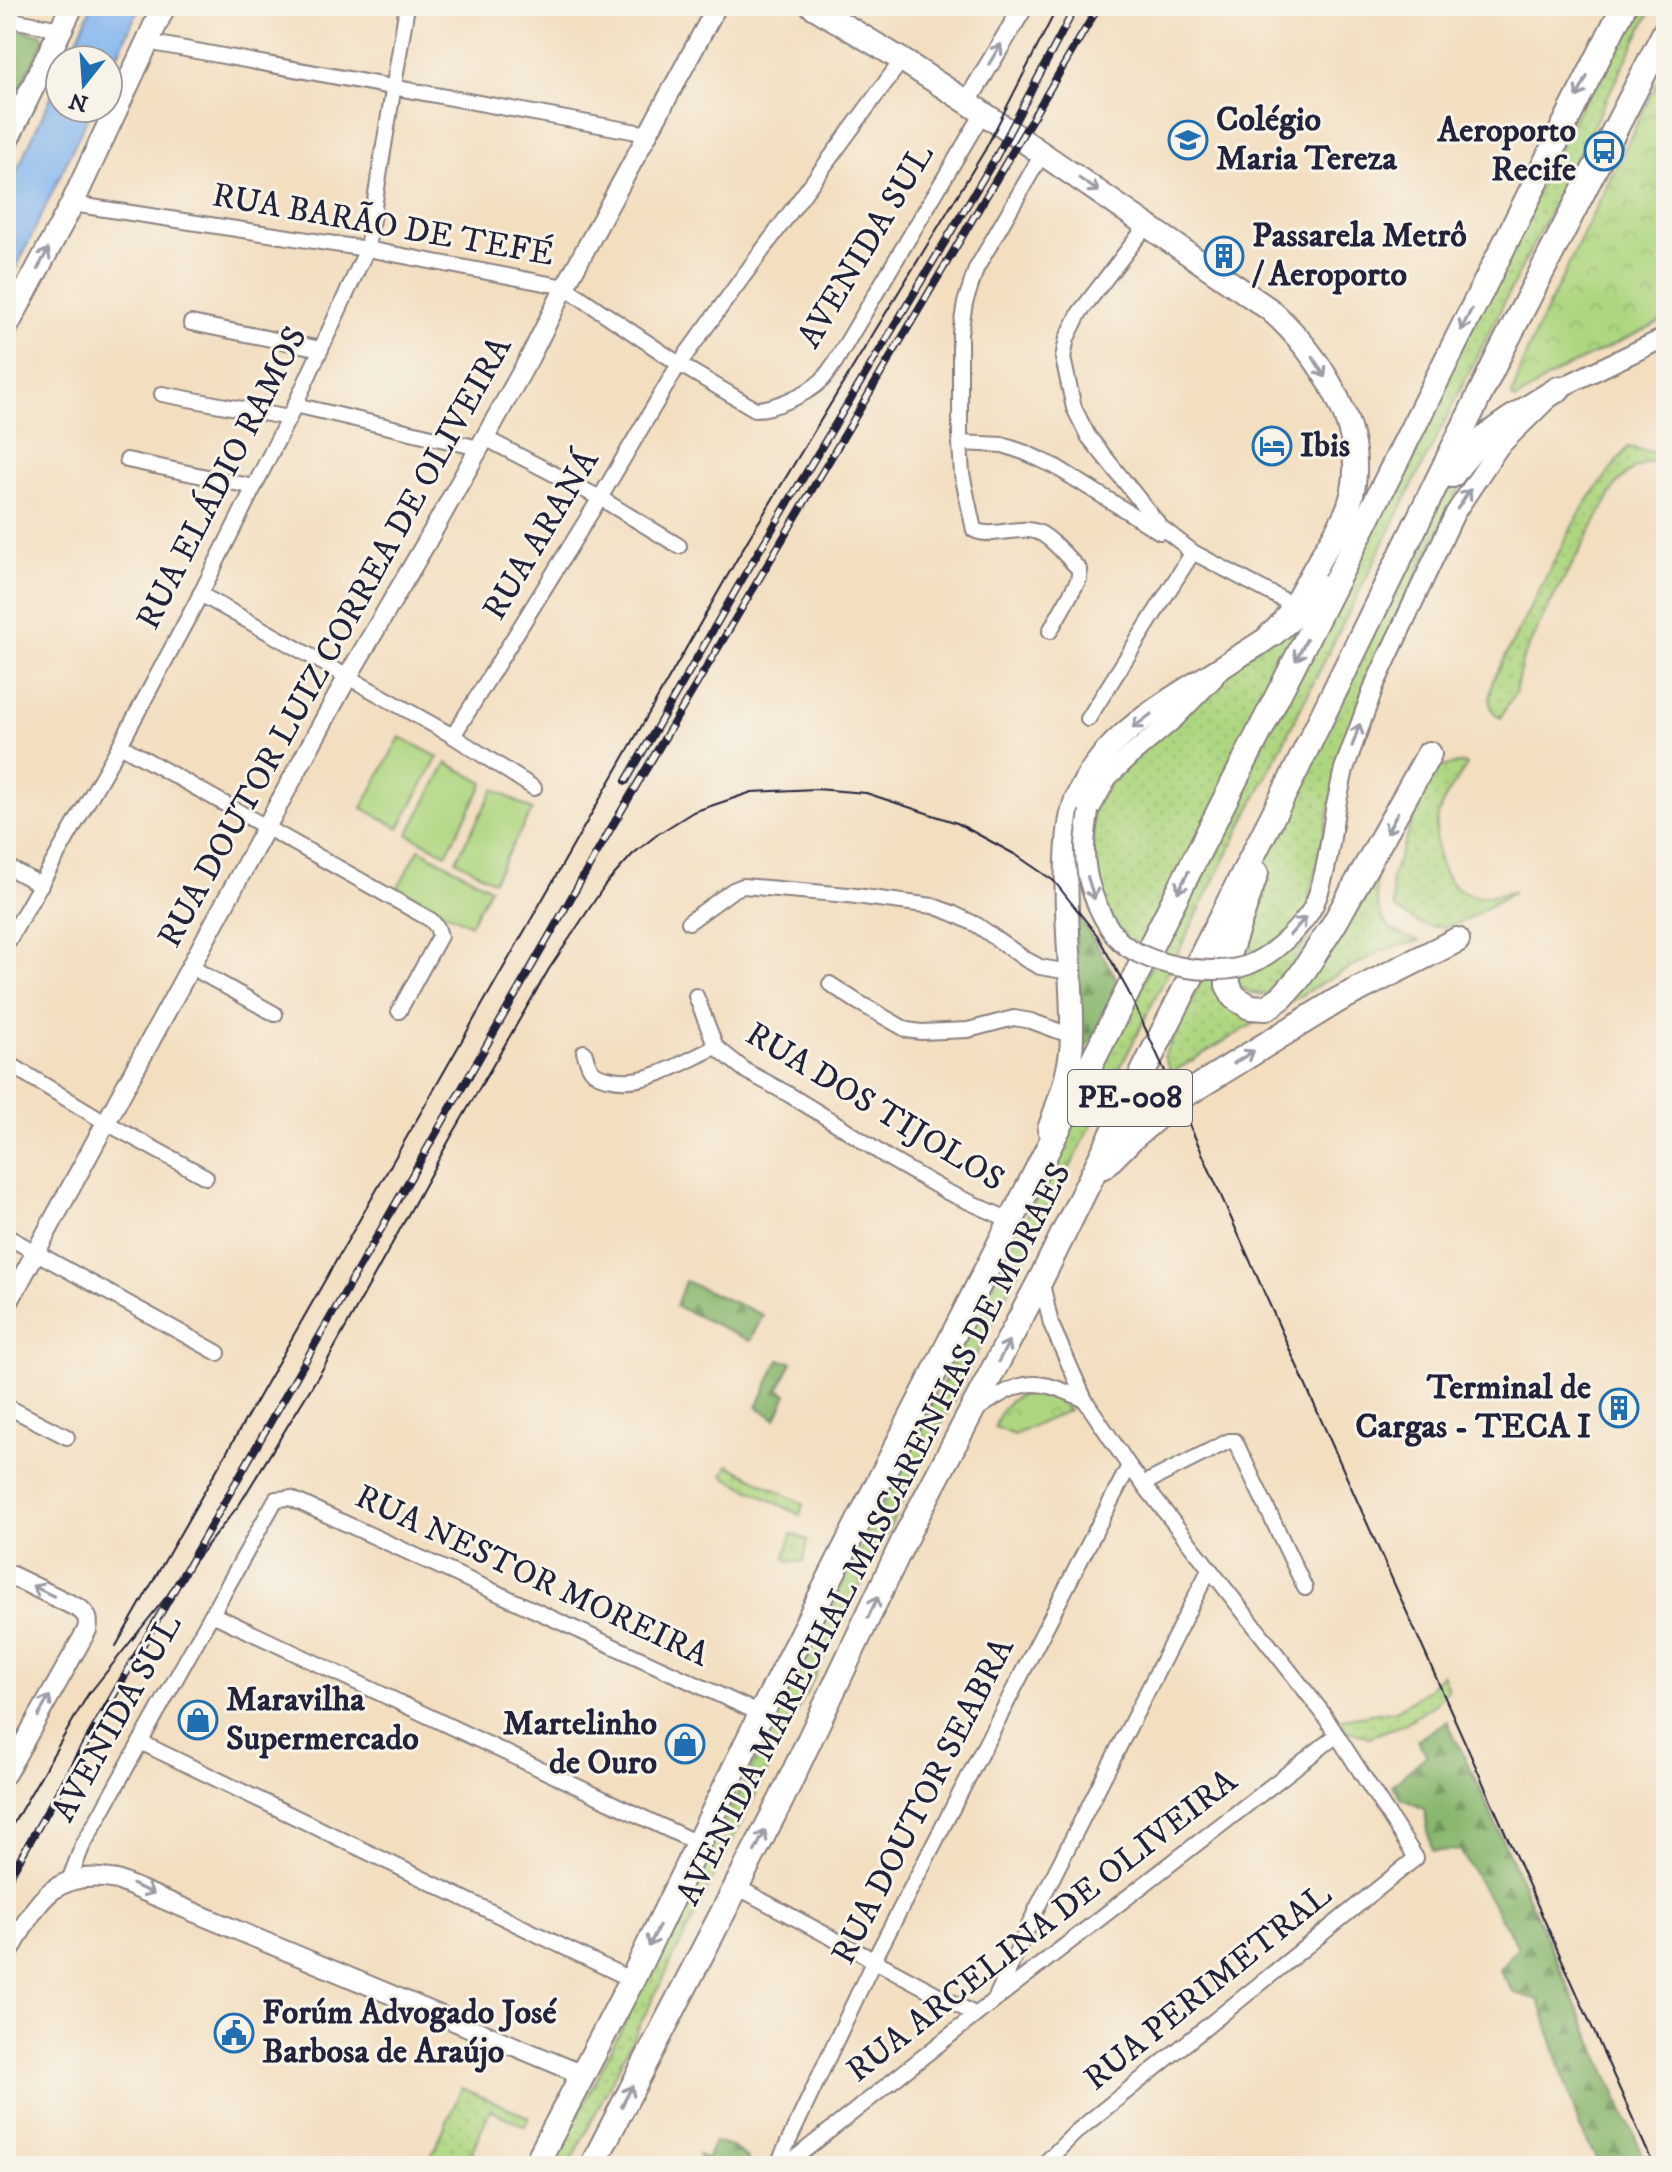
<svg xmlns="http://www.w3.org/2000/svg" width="1672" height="2172" font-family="'IM FELL DW Pica',serif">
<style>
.grass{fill:url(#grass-dots);stroke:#687c5e;stroke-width:2}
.forest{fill:url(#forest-firs);stroke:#566c54;stroke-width:2}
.park{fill:url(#park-crowns);stroke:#687c5e;stroke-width:2}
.garden{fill:#aed680;stroke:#687c5e;stroke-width:2}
.water{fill:#82b5ef;stroke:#526c95;stroke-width:2}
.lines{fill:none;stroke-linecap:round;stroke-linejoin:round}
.minor-casing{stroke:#8a807e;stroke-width:18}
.tertiary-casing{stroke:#8a807e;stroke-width:22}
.secondary-casing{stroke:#8a807e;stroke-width:26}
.trunk-casing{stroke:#8a807e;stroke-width:28}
.minor{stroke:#fff;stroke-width:14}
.tertiary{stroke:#fff;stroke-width:18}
.secondary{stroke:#fff;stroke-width:22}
.trunk{stroke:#fff;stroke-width:24}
.tram{stroke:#22223b;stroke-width:2}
.rail-casing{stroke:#22223b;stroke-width:8}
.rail{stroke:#f7f3e8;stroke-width:5;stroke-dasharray:15;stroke-linecap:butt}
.tertiary-bridge-casing{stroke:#8a807e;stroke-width:22;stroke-linecap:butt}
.tertiary-bridge{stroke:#fff;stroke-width:18}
.oneway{stroke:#9c9ca7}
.labels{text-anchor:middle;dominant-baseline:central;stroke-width:6;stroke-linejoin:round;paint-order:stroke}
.shield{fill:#f7f3e8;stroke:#62616f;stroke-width:2}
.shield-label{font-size:32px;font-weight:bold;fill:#22223b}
.poi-label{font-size:34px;font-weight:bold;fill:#22223b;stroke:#f7f3e8;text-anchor:start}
.street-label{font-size:34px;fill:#22223b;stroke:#f7f3e8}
</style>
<defs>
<pattern id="grass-dots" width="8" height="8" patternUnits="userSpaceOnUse" patternTransform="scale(2)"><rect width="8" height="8" fill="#aed680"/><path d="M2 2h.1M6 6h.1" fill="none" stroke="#95b770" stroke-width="1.8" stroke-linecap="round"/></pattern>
<pattern id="forest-firs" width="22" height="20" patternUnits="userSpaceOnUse" patternTransform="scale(2)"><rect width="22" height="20" fill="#8ab76e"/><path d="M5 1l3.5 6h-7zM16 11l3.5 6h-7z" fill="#70945c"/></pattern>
<pattern id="park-crowns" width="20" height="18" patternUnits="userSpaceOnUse" patternTransform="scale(2)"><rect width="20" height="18" fill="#aed680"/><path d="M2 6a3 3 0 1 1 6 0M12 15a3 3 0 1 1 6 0" fill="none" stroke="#95b770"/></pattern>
</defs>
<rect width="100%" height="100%" fill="#f7f3e8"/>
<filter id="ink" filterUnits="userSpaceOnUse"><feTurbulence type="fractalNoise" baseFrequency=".0125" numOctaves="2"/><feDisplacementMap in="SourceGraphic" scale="16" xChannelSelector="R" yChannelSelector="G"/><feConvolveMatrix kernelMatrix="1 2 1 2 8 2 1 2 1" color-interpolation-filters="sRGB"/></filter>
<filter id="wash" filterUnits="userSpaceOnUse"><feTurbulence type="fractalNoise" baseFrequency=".006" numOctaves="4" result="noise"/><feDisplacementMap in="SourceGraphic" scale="32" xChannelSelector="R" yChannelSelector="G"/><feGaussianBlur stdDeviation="1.8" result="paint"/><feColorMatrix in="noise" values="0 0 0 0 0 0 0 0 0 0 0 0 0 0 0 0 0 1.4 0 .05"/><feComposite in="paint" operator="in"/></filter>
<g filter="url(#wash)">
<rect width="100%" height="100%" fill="#f3dec0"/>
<g class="grass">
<path d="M1630,6h23l-1084,2160h-16z"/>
<path d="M1628,447l38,8v5c-22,1 -36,9 -50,25l-73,132 -21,44 -7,32 -15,25c-14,-9 -11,-23 -7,-38l81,-157 14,-23z"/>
<path d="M1476,461l-22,37 -82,171 -29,79 -36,163 -22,31 -65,25 9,-41 176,-375 46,-66z"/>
<path d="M1327,590l-183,361 -23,-15 -29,-60 1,-64 17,-32 72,-70z"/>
<path d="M1464,763l3,2c-8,13 -18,25 -24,38 -15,30 -7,89 34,93 12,2 26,-3 37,-4 -45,23 -71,57 -120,15l-3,-28 25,-69 12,-28 11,-15z"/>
<path d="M1375,869l3,2c-5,16 -2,44 11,56 9,8 20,10 30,14l-36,9 -61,33 -151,90 -7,-17 40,-81 8,-2 8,16 56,21z"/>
<path d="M1317,923l-39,66 -14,6 -15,-3 -13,-8 -5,-13 53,-21z"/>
<path d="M728,1465l75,39 -3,11 -77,-39z"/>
<path d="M792,1534l16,6 -5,22 -15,-1 -3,-4z"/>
<path d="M1442,1673l6,17 -14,15 -30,19 -35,13 -25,-7 -2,-11 54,-9 33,-21z"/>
<path d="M462,2088l67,29 -4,9 -35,-16 -24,56h-14l-21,-9z"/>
</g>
<g class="forest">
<path d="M6,28l36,6 2,6 -38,76z"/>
<path d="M1075,910l45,74 -23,49 -17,23z"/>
<path d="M685,1281l78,34 -13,26 -74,-35z"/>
<path d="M779,1360l13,2 -13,27 8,5 -11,25 -19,-12z"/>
<path d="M1447,1721l33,68 168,377h-48l-20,-38 -41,-128 -25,-7 -15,-23 19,-23 -58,-97 -28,1 -8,-42 -23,-11 -9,-13 35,-30 -10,-15z"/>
<path d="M714,2142l20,6 14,12v6h-42l-9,-12 10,5z"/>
</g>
<g class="park">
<path d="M1666,64v255l-107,52 -44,29 -3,-4 15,-44 17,-37z"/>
<path d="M1028,1392c17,0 28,6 41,18l-55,25 -19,-8c6,-20 13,-28 33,-35z"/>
</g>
<g class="garden">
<path d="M400,737l38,20 -39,71 -37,-20z"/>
<path d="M447,763l37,20 -38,71 -38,-20z"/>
<path d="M494,789l38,21 -39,71 -37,-21z"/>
<path d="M419,849l71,39 -20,37 -72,-38z"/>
</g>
<g class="water">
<path d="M92,6h48l-32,69v-15h-40z"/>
<path d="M60,78v30h32l-86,182v-96z"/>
</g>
</g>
<g filter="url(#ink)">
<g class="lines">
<g class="minor-casing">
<g id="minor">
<path d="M6,19l55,10"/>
<path d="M147,42l501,92"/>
<path d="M1042,154l-66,115 -11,34 -5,30v110l2,31 12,56c21,10 47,-8 68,4 14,8 25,24 37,35v10l-29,52"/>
<path d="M72,204l295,45 198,38 114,77 76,45c19,0 53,-15 67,-29 4,-4 8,-11 12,-16l149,-251"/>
<path d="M191,323l130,26"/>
<path d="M162,394l127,24"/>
<path d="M295,405l184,43"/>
<path d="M485,438l115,60 79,48"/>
<path d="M960,443l43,2 23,8 30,14 104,65"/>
<path d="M127,460l127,27"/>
<path d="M1187,549l106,56"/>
<path d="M200,594l253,142 81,52"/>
<path d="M1088,719l105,-167 -32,-25 -73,-91 -14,-28 -11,-50 4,-20 13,-26 67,-87"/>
<path d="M453,736l147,-238 79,-134 223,-304"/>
<path d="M120,745l311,175 6,7 3,9 -41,75"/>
<path d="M6,866l35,19"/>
<path d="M689,922l44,-32 10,-4 105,9 85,11 19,7 25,12 48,34 15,8 29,5"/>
<path d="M6,945l114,-200 77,-144 98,-196 72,-156 40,-243"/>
<path d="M191,967l84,47"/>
<path d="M830,984l26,17 51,29 14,2 47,-2 46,-12 17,3 41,15"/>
<path d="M696,996l20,51 30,24 42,23 54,33 46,31 59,34 65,29"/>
<path d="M584,1052c2,5 4,13 7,17 4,6 11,8 17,9 37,10 75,-16 108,-31"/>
<path d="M6,1062l99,60 101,55"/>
<path d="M6,1236l212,117"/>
<path d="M1041,1279l10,45 34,76 44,66 193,246 94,146 -340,274 -34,34"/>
<path d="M6,1406l61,31"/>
<path d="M978,1409c45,-31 58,-32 107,-9"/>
<path d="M1143,1484l86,-43h6l70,147"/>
<path d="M212,1614l487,230"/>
<path d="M140,1742l492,238"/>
<path d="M68,1883l14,-36 194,-348 14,-1 471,216"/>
<path d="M737,1887l239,128"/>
<path d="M997,1995l40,-87 172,-338"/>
<path d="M777,2166l97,-206 255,-494"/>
<path d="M785,2166l211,-167 341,-264"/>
</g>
</g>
<g class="tertiary-casing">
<g id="tertiary">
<path d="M967,102l57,-96"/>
<path d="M1335,810l9,-41 31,-85 80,-171 44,-66 59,-58 108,-52"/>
<path d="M1089,811l19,-34 22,-21 45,-38 39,-40"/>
<path d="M6,1307l341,-629 78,-133 105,-188 35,-70 152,-281"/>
<path d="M6,1573l74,36c8,7 9,11 7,21l-81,144"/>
<path d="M6,1958c28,-50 44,-92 111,-78l466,195"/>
</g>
</g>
<g class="secondary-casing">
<g id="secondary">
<path d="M812,6l90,54 65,42 302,207c51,44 104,126 80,196 -7,20 -22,40 -32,59 -12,21 -28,54 -46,71 -10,9 -24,16 -35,23 -59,39 -134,74 -160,142 -7,20 -8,39 -9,60 -3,59 6,117 5,175 0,33 -12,64 -23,94"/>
<path d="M6,142l66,-136"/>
<path d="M6,328l66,-124 92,-198"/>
</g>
</g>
<g class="trunk-casing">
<g id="trunk">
<path d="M1452,475c28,-42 64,-59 106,-86"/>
<path d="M1271,635l57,-48"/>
<path d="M1256,873l-29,85 1,27 6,12 16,10 16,1 16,-11 17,-19 35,-54 95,-170"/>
<path d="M1104,1166l28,-28 46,-39 160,-99 119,-60"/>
<path d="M535,2166l97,-186 129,-266 575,-1133 288,-575"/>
<path d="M592,2166l189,-366 127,-268 133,-253 113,-229 140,-276 206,-421 166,-323"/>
</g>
</g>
<use href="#minor" class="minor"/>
<use href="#tertiary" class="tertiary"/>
<use href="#secondary" class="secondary"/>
<use href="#trunk" class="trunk"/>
<g class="tram">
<path d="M116,1646l633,-1108 236,-388 73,-144"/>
<path d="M85,1699l154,-194 86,-140 126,-228 98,-168 56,-84 28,-31 25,-20 35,-22 59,-20 64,-3 50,4 91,30 59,32 38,26 43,54 31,56 53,115 473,1060"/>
<path d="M6,1836l84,-145"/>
</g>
<g class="rail-casing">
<g id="rail">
<path d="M626,781l118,-205 252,-419 80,-151"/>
<path d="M6,1883l604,-1053 489,-824"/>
</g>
</g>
<use href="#rail" class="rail"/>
<g class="tertiary-bridge-casing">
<path id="tertiary-bridge" d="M1089,811c-1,12 -4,24 -4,36 -1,31 12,66 31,90 24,28 98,41 132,28 23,-9 45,-30 60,-50 16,-22 23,-77 27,-105"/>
</g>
<use href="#tertiary-bridge" class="tertiary-bridge"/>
</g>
<defs><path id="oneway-shaft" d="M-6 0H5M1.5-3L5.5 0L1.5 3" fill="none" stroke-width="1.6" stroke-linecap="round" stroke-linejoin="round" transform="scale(2)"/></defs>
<g class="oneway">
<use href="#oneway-shaft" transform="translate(995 54) rotate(-59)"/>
<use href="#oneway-shaft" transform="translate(1582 87) rotate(116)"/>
<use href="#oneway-shaft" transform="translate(1089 185) rotate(34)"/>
<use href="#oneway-shaft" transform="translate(43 259) rotate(-62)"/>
<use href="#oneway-shaft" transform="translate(1466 320) rotate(117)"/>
<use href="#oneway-shaft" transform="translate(1319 367) rotate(59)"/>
<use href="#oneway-shaft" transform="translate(1464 499) rotate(-56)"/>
<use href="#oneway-shaft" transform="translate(1301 650) rotate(117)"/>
<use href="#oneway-shaft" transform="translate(1142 721) rotate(143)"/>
<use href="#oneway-shaft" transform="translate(1356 735) rotate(-71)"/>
<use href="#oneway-shaft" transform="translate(1392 823) rotate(118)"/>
<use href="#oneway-shaft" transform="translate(1183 882) rotate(117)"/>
<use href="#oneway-shaft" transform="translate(1091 888) rotate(73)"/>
<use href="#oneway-shaft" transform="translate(1298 926) rotate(-48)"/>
<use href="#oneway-shaft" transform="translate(1244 1057) rotate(-32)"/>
<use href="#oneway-shaft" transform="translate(1004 1351) rotate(-62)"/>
<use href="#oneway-shaft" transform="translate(43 1591) rotate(-154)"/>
<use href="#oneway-shaft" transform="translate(873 1607) rotate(-65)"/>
<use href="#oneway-shaft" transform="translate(44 1706) rotate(-61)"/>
<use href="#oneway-shaft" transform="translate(760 1841) rotate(-63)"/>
<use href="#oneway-shaft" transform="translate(143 1889) rotate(23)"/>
<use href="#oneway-shaft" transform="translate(654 1936) rotate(116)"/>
<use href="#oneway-shaft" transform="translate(627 2096) rotate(-63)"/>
</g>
</g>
<defs>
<g id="school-ring" transform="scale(2)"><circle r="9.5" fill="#f7f3e8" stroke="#1f6fb2" stroke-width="1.5"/><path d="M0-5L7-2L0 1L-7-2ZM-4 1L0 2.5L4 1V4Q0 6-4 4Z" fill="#1f6fb2"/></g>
<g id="bus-ring" transform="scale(2)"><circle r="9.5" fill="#f7f3e8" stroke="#1f6fb2" stroke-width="1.5"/><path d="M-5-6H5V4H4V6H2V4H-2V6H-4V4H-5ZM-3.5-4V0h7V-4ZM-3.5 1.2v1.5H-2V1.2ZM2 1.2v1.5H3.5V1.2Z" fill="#1f6fb2"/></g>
<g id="building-ring" transform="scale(2)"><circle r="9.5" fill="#f7f3e8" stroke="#1f6fb2" stroke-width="1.5"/><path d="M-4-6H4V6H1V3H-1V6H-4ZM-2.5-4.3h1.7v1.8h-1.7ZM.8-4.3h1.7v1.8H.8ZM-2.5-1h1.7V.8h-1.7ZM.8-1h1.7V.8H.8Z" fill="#1f6fb2"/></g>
<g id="hotel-ring" transform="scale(2)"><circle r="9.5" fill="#f7f3e8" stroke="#1f6fb2" stroke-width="1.5"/><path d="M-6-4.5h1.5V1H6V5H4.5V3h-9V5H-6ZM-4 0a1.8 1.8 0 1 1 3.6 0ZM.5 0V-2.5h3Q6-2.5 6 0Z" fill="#1f6fb2"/></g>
<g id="shop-ring" transform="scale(2)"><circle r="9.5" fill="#f7f3e8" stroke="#1f6fb2" stroke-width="1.5"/><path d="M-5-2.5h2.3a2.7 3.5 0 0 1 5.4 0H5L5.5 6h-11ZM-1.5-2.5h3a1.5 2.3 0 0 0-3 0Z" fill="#1f6fb2"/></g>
<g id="civic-ring" transform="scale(2)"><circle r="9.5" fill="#f7f3e8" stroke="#1f6fb2" stroke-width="1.5"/><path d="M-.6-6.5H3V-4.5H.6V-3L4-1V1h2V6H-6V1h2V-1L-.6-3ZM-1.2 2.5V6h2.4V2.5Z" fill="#1f6fb2"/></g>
</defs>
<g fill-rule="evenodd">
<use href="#school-ring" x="1188" y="140"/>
<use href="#bus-ring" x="1604" y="151"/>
<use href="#building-ring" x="1224" y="256"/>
<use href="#hotel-ring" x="1272" y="446"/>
<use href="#building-ring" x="1619" y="1408"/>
<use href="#shop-ring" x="198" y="1720"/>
<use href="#shop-ring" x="685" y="1744"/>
<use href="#civic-ring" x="234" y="2033"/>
</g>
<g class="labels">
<rect class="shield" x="1068" y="1070" width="124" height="56" rx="6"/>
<g class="shield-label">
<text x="1130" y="1098">PE-008</text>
</g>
<g class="poi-label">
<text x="1216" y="120">Colégio<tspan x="1216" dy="39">Maria Tereza</tspan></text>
<text x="1576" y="131" text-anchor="end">Aeroporto<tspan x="1576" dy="39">Recife</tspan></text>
<text x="1252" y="236">Passarela Metrô<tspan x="1252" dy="39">/ Aeroporto</tspan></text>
<text x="1300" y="446">Ibis</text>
<text x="1591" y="1388" text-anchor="end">Terminal de<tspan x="1591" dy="39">Cargas - TECA I</tspan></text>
<text x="226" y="1700">Maravilha<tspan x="226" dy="39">Supermercado</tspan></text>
<text x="657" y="1724" text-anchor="end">Martelinho<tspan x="657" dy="39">de Ouro</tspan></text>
<text x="262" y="2013">Forúm Advogado José<tspan x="262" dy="39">Barbosa de Araújo</tspan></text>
</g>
<g class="street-label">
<text transform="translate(383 225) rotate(10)">RUA BARÃO DE TEFÉ</text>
<text transform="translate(866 246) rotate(-59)">AVENIDA SUL</text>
<text transform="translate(222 478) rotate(-63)">RUA ELÁDIO RAMOS</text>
<text transform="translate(541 535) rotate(-59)">RUA ARANÁ</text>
<text transform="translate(335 642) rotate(-61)">RUA DOUTOR LUIZ CORREA DE OLIVEIRA</text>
<text transform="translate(875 1107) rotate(31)">RUA DOS TIJOLOS</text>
<text transform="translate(874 1534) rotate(-63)">AVENIDA MARECHAL MASCARENHAS DE MORAES</text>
<text transform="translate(532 1576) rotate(25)">RUA NESTOR MOREIRA</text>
<text transform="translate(117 1718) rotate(-61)">AVENIDA SUL</text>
<text transform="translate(923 1801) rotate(-63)">RUA DOUTOR SEABRA</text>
<text transform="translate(1042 1926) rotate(-38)">RUA ARCELINA DE OLIVEIRA</text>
<text transform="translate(1208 1987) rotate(-39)">RUA PERIMETRAL</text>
</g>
</g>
<rect width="1672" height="2172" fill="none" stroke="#f7f3e8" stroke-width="32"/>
<g transform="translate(84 84) rotate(197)"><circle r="38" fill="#f7f3e8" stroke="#a29fa3" stroke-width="2"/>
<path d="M0-6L14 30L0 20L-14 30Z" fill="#1f6fb2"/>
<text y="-12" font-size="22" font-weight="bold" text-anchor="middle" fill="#22223b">N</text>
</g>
</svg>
